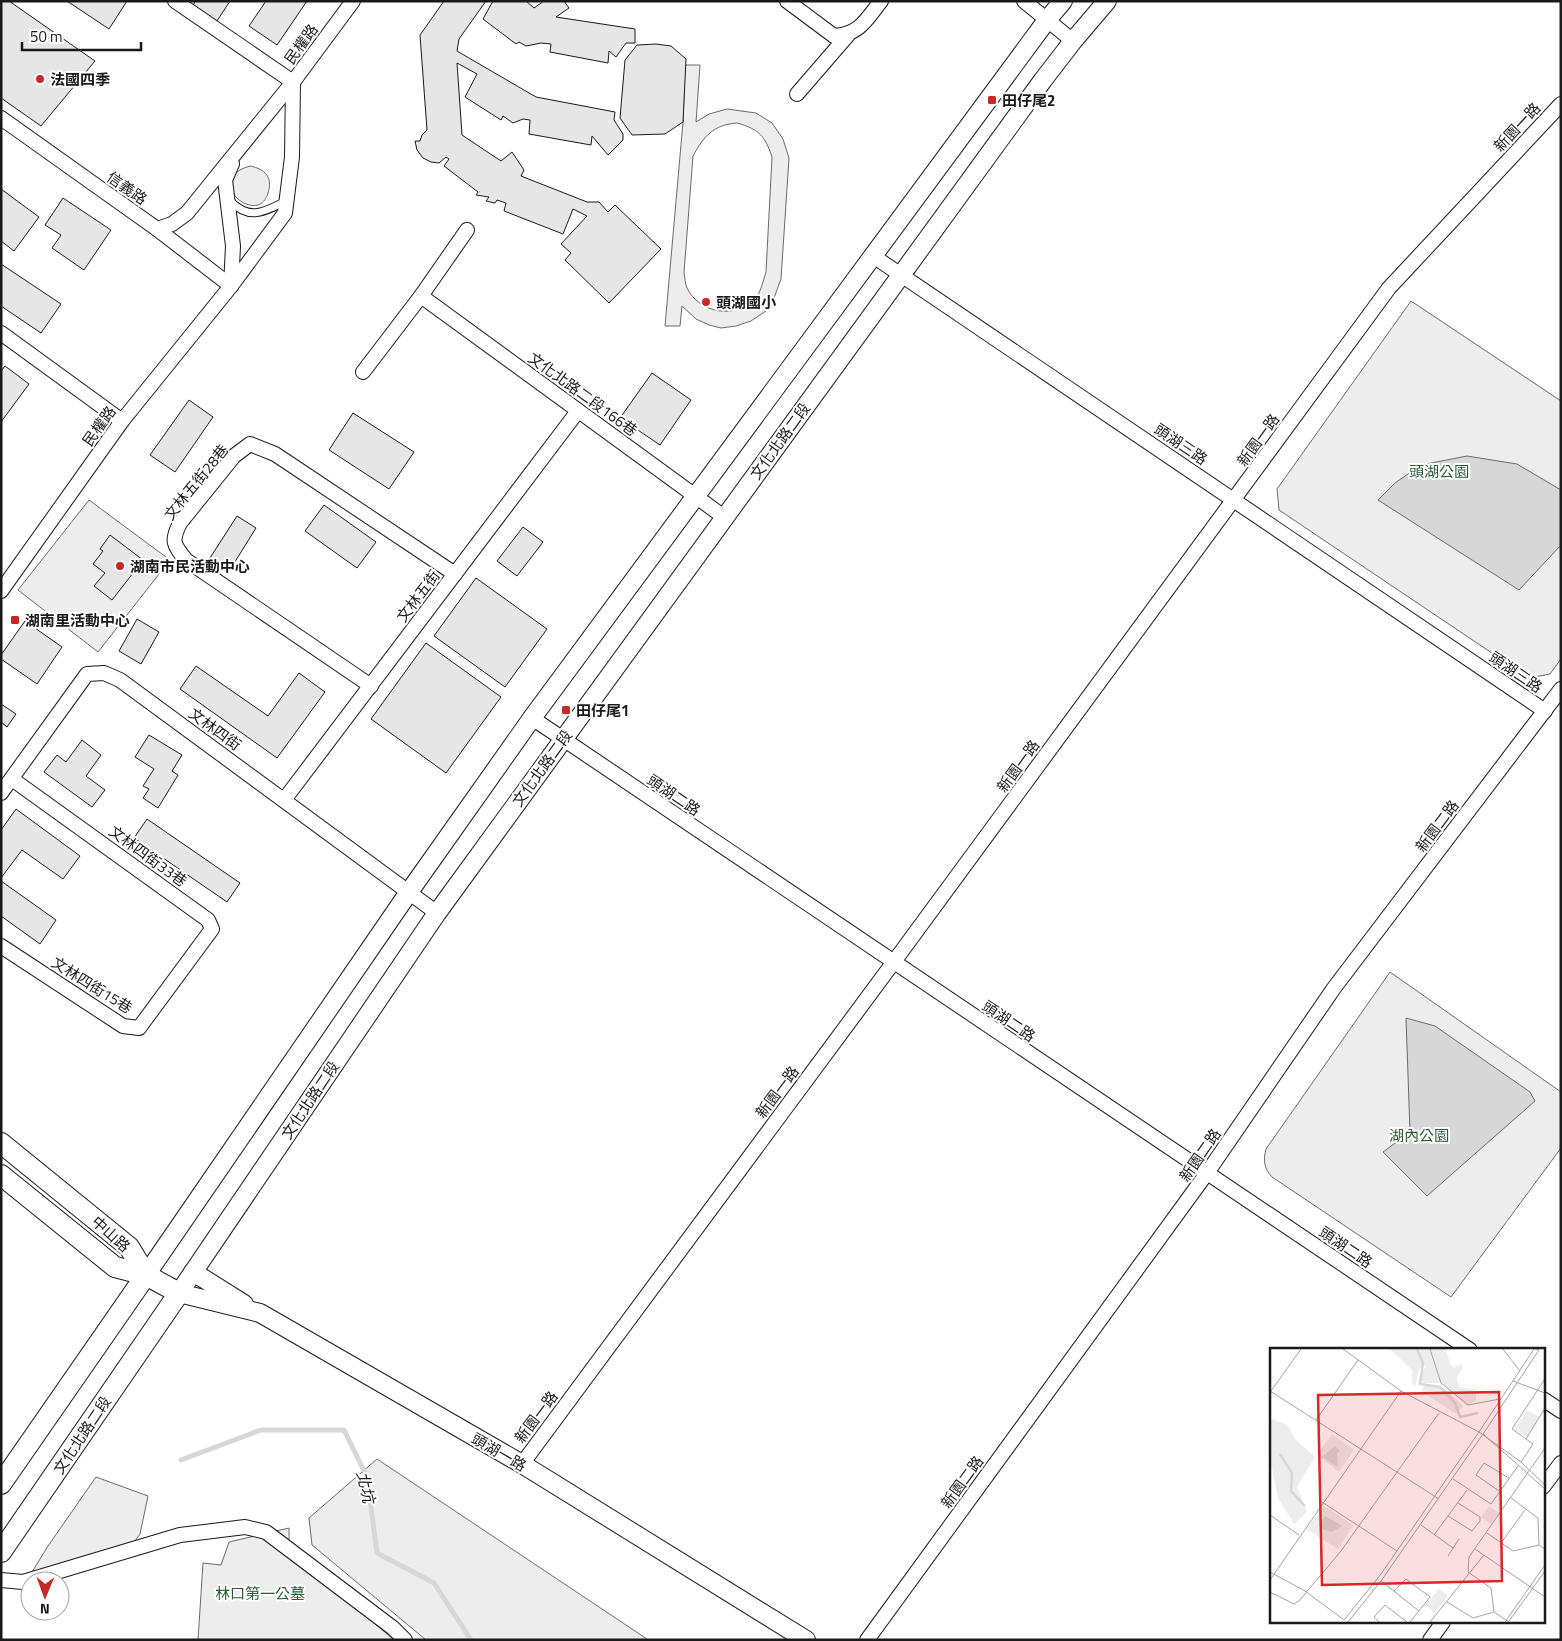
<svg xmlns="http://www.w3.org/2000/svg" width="1562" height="1641" font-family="'Titillium Web','Noto Sans TC',sans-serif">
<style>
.green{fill:#ededed;stroke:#6a6a6a;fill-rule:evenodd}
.water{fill:#d7d7d7;stroke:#6a6a6a}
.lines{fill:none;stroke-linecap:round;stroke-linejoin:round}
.stream{stroke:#d7d7d7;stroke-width:5}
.building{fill:#e6e6e6;stroke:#1a1a1a}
.service-casing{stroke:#1a1a1a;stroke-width:9}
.minor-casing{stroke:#1a1a1a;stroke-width:16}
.tertiary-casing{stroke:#1a1a1a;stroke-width:20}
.secondary-casing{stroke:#1a1a1a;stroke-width:22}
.service{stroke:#fff;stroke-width:7}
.minor{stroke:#fff;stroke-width:14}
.tertiary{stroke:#fff;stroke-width:18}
.secondary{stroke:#fff;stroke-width:20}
.poi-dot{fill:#c62828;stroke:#fff;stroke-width:2}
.labels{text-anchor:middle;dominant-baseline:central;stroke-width:4;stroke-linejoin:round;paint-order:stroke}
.street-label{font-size:15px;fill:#1a1a1a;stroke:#fff}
.poi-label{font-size:15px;font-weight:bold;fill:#1a1a1a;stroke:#fff;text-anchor:start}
.park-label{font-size:15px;fill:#2b5a34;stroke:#fff}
.water-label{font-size:16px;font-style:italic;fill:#1a1a1a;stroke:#fff}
.inset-river{fill:none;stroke:#d7d7d7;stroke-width:2.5}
.inset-road{fill:none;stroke:#a3a3a3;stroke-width:1}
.view{fill:#d62828;fill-opacity:0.15;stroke:#d62828;stroke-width:2.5}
.inset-edge{fill:none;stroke:#1a1a1a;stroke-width:2.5}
</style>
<rect width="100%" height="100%" fill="#fff"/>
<g class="green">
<path d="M685,65h15l-4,57 13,-8 18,-5 29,4 16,10 11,16 6,19 -8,121 -7,19 -8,13 -15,10 -15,5 -15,2 -12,-3 -13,-6 -14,-13 -2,20h-15l18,-204zM737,123c22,6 28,13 35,34l-6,115c-3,9 -5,21 -12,28 -20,19 -55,13 -67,-12 -2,-5 -2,-10 -3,-15l9,-117c11,-20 20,-31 44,-33z"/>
<path d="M250,166c15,3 23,11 18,27 -10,35 -67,-13 -18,-27z"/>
<path d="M1411,301l150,100v258l-11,15 -21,4 -250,-168 -2,-21z"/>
<path d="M89,500l81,60 -72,92 -80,-62z"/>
<path d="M1390,972l171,120v56l-110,149 -179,-120c-8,-9 -9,-16 -6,-28z"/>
<path d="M377,1459l270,180 1,1h-222l-114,-95 -3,-27z"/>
<path d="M96,1477l52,19 -8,38 -11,15 -97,23 16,-26z"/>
<path d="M289,1528v29l38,26 67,57h-196l5,-77 18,2 8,-23z"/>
</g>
<g class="water">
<path d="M1467,456l50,8 44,26v55l-42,45 -141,-90 17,-17 26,-18z"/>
<path d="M1406,1018l29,8 95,66 5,9 -108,95 -44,-44 27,-20z"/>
</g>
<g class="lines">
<path class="stream" d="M181,1460l80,-30h83l23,47 10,76 57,30 37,57"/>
</g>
<g class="building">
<path d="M1,1h8l86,60 -54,65 -40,-28z"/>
<path d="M67,1h60l-18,28z"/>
<path d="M195,1h35l-13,20 -24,-15z"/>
<path d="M266,1h41l-30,44 -28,-19z"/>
<path d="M444,1h42l-27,38 -2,12 79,46 79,15 -1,8 9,14v6l-15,15 -16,-19 -1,9 -62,-11 1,-14 -7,-1 -10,4 -10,-7 -2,4 -36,-23 12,-23 -20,-11 5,72 39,26 11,-9 12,18 -3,6 66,26h12l9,10 7,-7 46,44 -52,54 -44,-43 6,-7 -10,-9 26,-28 -14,-7 -10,25 -59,-23 2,-8 -9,-3 -2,3 -9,-2 3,-4 -13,-2 2,-3 -34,-26 5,-7 -3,-2 -7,6 -8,-1 -8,-4 -6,-8 -2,-9h5l2,-6 5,-5 -7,-95z"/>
<path d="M493,1h33l8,7 10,-7h20l5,7 -13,9 79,12v14h-9l-10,14 -7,-6 -1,12 -58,-11 1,-8 -10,-1 -15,3 -7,-4 -3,2 -33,-25z"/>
<path d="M656,44l15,2 15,13 -3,63 -18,12 -33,1 -12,-17 5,-58 12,-15z"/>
<path d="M1,189l38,28 -25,34 -13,-10z"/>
<path d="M63,198l48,32 -27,40 -32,-22 9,-13 -16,-10z"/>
<path d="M1,264l60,40 -20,29 -40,-27z"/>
<path d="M5,366l24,18 -28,38v-51z"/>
<path d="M652,373l39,27 -31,45 -40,-27z"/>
<path d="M189,400l24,17 -38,55 -25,-17z"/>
<path d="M353,413l61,39 -25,37 -60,-39z"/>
<path d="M324,505l52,37 -19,26 -52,-37z"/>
<path d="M237,516l19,12 -28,45 -20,-12z"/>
<path d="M523,527l20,15 -26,34 -20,-15z"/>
<path d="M110,535l37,28 -6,8 -4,-3 -25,32 -18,-14 11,-13 -12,-9 10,-13 -3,-2z"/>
<path d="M476,578l71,51 -42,58 -71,-51z"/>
<path d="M137,619l22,13 -18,32 -22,-13z"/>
<path d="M25,621l37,26 -25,37 -36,-25v-4z"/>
<path d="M426,643l75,54 -55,76 -75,-54z"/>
<path d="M196,666l72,50 31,-43 26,19 -48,66 -97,-69z"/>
<path d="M1,704l15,10 -9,13 -6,-5z"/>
<path d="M149,735l33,20 -10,16 6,4 -20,33 -15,-10 6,-9 -6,-3 11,-17 -19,-12z"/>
<path d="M82,740l19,15 -15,21 19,14 -13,17 -48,-35 13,-17 9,7z"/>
<path d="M16,809l64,47 -17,23 -41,-29 -21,28v-48z"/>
<path d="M147,819l93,64 -13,19 -93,-64z"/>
<path d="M1,881l55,39 -16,24 -39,-28z"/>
</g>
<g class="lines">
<g class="service-casing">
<path id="service" d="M230,201c20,20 34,11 56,0"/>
</g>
<g class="minor-casing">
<g id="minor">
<path d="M175,1l118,81"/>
<path d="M787,1l47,35c26,-2 32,-16 47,-35"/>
<path d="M1024,1l49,40"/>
<path d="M797,94l51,-59"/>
<path d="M1,118l156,111 74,57"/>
<path d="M157,229l15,-5 15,-11 106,-131 60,-81"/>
<path d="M873,256l672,455"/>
<path d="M231,286l2,-40 -8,-66 7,-16"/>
<path d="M421,296l303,221"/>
<path d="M1,333l121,88"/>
<path d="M363,372l58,-76 46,-66"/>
<path d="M1,591l121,-170 109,-135 54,-73 7,-56 1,-75"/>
<path d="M371,686l-185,-126c-13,-16 -15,-19 -6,-37l54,-67 16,-12 25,10 180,120"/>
<path d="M532,718l938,632"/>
<path d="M1,793l86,-119 17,-1 16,7 317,233"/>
<path d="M284,800l294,-389"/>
<path d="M1,946l122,80 16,2 73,-99 -4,-9 -196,-141"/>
<path d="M1543,1399l18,12"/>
<path d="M522,1464l371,-501 496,-675 172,-184"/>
<path d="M1543,1487l18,-24"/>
<path d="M1,1580l22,2 157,-47 65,-8 21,5 127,96 12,12"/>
<path d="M867,1640l340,-467 127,-185 227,-299"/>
<path d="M1430,1640l13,-18"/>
</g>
</g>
<g class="tertiary-casing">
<g id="tertiary">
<path d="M193,1272l51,32"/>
<path d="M146,1275l263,-383 123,-174 515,-698 16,-19"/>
<path d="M806,1640l-284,-176 -262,-151 -81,-20 258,-380 606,-833 30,-39 34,-40"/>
</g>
</g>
<g class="secondary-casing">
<g id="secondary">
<path d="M1,1143l128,104 17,28"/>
<path d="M1,1175l114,92 31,8 33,18 -178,259"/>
<path d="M1,1484l145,-209"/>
</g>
</g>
<use href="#service" class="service"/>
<use href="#minor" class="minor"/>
<use href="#tertiary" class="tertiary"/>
<use href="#secondary" class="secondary"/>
</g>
<g class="poi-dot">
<circle cx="40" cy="79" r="5"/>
<rect x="987" y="95" width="10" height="10" rx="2.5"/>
<circle cx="706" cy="302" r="5"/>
<circle cx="120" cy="566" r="5"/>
<rect x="10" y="615" width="10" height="10" rx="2.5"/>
<rect x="561" y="705" width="10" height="10" rx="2.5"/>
</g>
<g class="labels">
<g class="street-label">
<text transform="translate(301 44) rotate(-54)">民權路</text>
<text transform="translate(1517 127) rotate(-47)">新園一路</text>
<text transform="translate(127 188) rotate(35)">信義路</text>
<text transform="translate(583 394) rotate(36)">文化北路二段166巷</text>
<text transform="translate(99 426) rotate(-54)">民權路</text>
<text transform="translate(1258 440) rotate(-54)">新園一路</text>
<text transform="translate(780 441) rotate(-54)">文化北路二段</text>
<text transform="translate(1181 444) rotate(34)">頭湖三路</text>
<text transform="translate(196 482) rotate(-51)">文林五街28巷</text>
<text transform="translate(418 596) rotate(-53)">文林五街</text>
<text transform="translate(1516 672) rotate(34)">頭湖三路</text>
<text transform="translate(215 729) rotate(36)">文林四街</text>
<text transform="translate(1018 766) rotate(-54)">新園一路</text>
<text transform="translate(542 768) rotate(-54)">文化北路二段</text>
<text transform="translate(674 795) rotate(34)">頭湖二路</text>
<text transform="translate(1437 826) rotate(-53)">新園二路</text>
<text transform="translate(148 856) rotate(36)">文林四街33巷</text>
<text transform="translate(92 985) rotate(32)">文林四街15巷</text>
<text transform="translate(1009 1021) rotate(34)">頭湖二路</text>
<text transform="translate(777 1092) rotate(-53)">新園一路</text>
<text transform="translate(310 1100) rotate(-56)">文化北路二段</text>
<text transform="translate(1200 1155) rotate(-55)">新園二路</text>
<text transform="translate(111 1234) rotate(42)">中山路</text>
<text transform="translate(1346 1247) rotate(34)">頭湖二路</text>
<text transform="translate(536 1417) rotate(-53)">新園一路</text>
<text transform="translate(82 1435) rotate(-56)">文化北路二段</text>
<text transform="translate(499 1452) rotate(30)">頭湖一路</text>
<text transform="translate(962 1482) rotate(-54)">新園二路</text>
</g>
<g class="poi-label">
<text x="50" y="79">法國四季</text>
<text x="1002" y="100">田仔尾2</text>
<text x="716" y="302">頭湖國小</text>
<text x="130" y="566">湖南市民活動中心</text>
<text x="25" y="620">湖南里活動中心</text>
<text x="576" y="710">田仔尾1</text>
</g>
<g class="park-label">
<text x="1439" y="471">頭湖公園</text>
<text x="1419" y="1135">湖內公園</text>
<text x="260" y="1593">林口第一公墓</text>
</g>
<g class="water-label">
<text transform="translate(366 1487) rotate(77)">北坑</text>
</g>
</g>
<g transform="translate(1270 1348)">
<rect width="275" height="275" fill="#fff"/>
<path d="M120,1h56l4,15 4,4 7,-4 2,3 -6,11 2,9 17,3v11l-10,4 -24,-22h-19l-2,-8 5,-10 -7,4 -4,18 -3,-5v-12zM156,36l18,4 19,18 -7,8 -32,-21 -3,-3zM257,62l12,7 -12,20 -12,-8zM0,70l18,7 7,14 20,18 -18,30 10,25 -13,12 -16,-26 -8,-40zM62,86l22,16 -15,22 -22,-17zM54,158l29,19 -15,24 -32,-20zM219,158l10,7 -8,11 -10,-7zM169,241l9,7 -13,17 -10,-8z" fill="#ededed"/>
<path d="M65,98l5,5 -3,2 1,14 -16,-10zM55,168l17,10 -10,6 -12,-4 -1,-3z" fill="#d7d7d7"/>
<path class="inset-river" d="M147,1l6,14 -3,21 20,3 15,16 5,14 18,-4M10,106l12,19 -1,18 14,15"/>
<path class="inset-road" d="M160,1l11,34 27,22 32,-6M233,1l17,22M264,1l-55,83 42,30 24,23M243,33l32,12M0,43l169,108M1,43l30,-42M46,72l42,-60M213,86l56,-84 -4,-1M213,86l62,55M256,91l19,-31M251,114l12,-18 -21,-15 33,-50M183,131l38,25 27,-38M229,143l-23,-16 8,-12 25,15M241,150l27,20 1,27M52,154l75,49M0,167l29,20M178,168l24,15 8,-10v-4l-22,-14M151,177l32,23M217,185l26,18 26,-6 6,4M164,187l33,-45M231,195l24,-33M205,201l70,48M178,208l11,-17M0,224l35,19 39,29 37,-46 98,-142 -78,-41 -58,-42M198,224l1,-15 76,-109M198,224l23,16 3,24 15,10M0,232l131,-189M111,233l38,30M124,243l12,-12 24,18 -20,25M0,244l24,12 5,-3 42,-50 98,-138M177,254l26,16 21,-6M239,273l36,-50M78,274l33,-41 102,-147M109,274l-5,-5 11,-12 22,17M160,274l54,-67M235,274l40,-57"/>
<path class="view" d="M229,44l3,189 -180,4 -4,-190z"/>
<rect width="275" height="275" class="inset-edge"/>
</g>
<rect width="1562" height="1641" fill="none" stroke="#1a1a1a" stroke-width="5"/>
<g transform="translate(45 1596) rotate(181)"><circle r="24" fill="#ffffff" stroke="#a3a3a3"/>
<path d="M0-4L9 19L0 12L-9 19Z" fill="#c62828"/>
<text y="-8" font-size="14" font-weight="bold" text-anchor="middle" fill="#1a1a1a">N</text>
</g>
<path d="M22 42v8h119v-8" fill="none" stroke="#1a1a1a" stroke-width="2.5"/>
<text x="30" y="42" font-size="15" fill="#1a1a1a" stroke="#ffffff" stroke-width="4" paint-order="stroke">50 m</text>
</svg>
